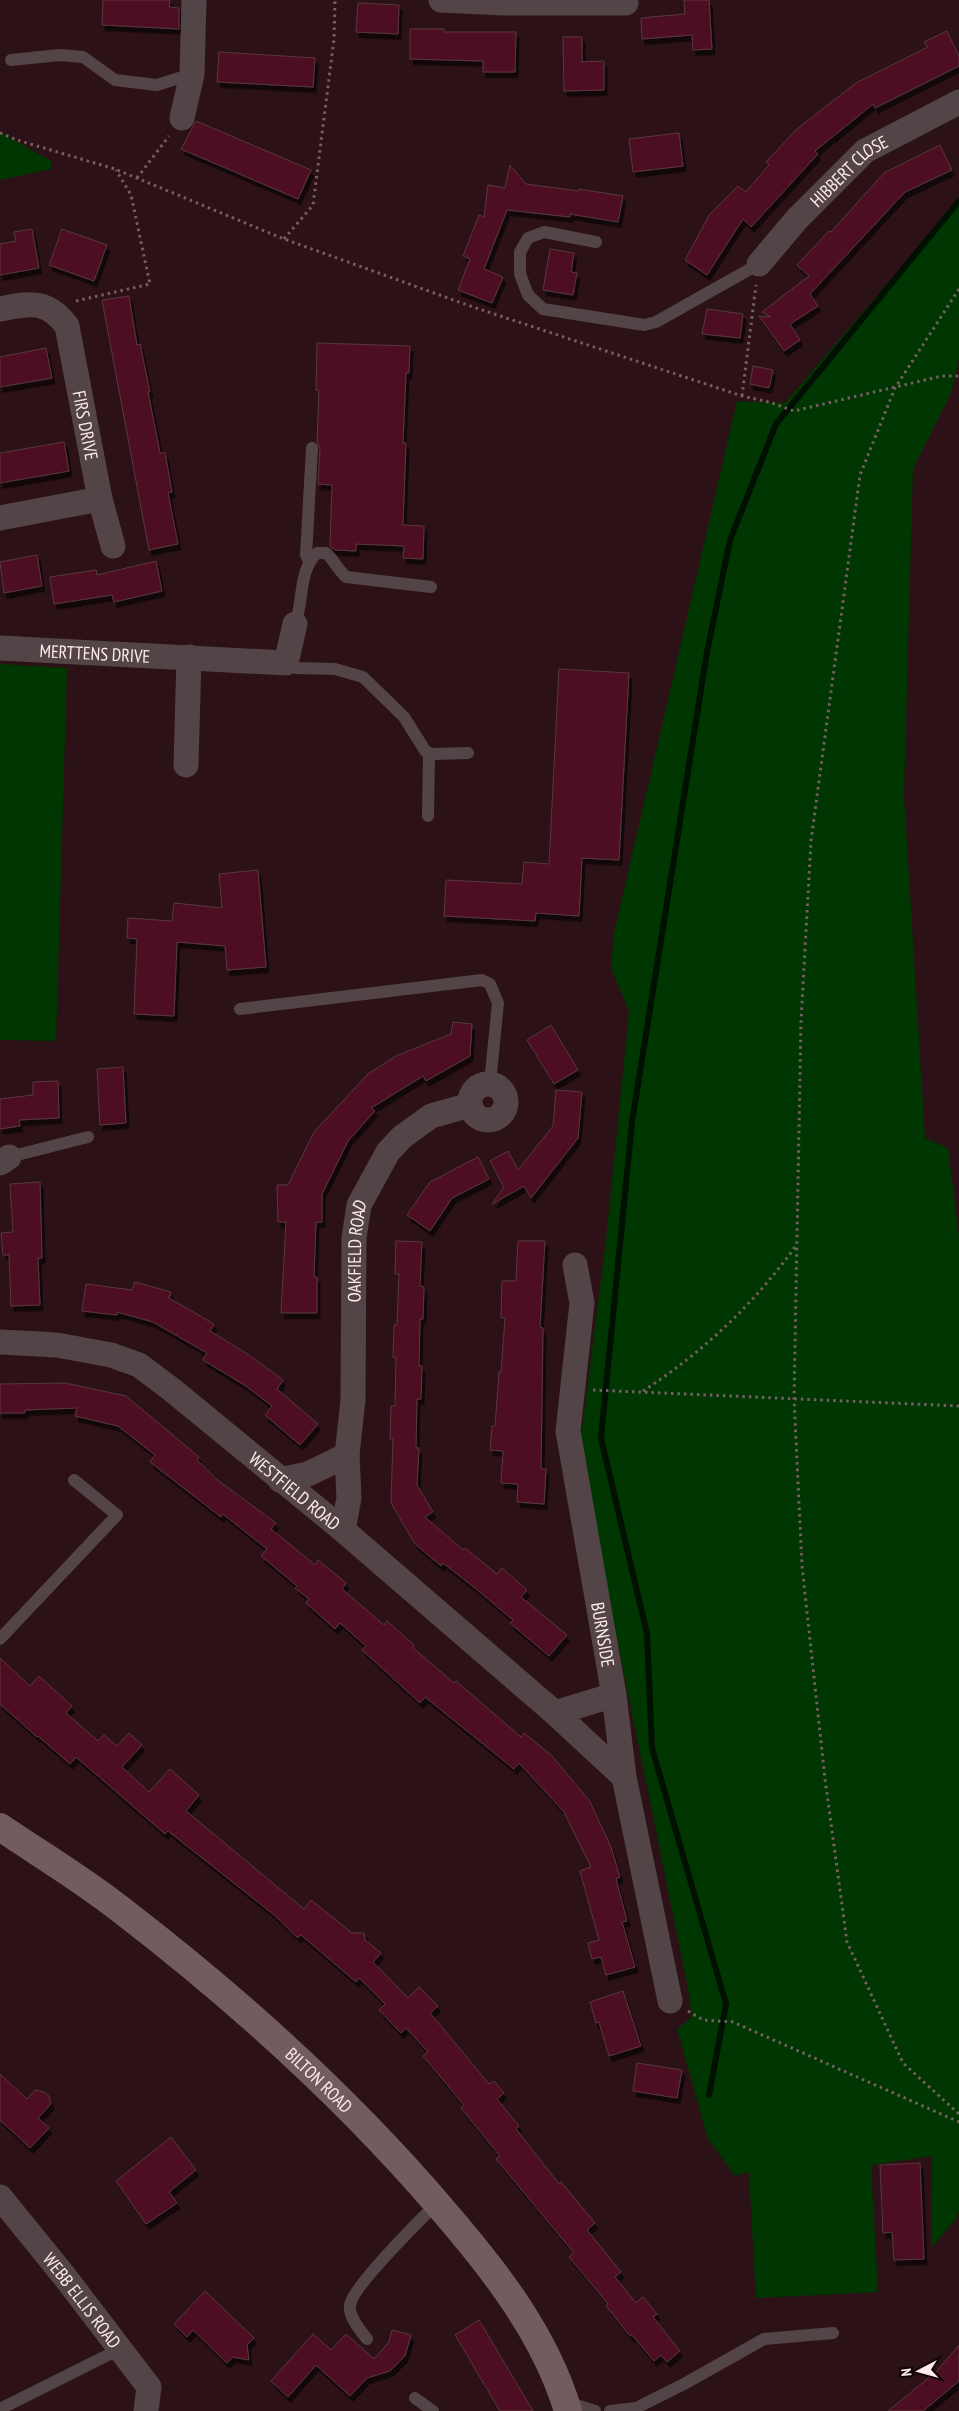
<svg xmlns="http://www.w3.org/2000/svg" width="959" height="2411" font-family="'PT Sans Narrow',sans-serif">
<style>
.green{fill:#003601}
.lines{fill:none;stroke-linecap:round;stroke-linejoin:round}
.stream{stroke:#001001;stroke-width:6}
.building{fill:#4e0d20;stroke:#57393d;filter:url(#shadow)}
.path{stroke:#765e62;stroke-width:3;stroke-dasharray:2.5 4;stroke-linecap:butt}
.lane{stroke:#534547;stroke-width:12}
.street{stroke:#534547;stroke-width:25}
.secondary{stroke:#725c5f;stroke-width:28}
.labels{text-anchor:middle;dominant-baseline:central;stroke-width:4;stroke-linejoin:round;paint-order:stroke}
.street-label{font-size:18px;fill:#feeaec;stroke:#0d0405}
</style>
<defs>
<filter id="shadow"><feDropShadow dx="3" dy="5.5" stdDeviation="0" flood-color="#0009"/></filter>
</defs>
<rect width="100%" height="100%" fill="#2c1217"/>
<g class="green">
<path d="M0,132l51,29 1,8 -52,11z"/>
<path d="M959,200v159l-7,32 -39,78 -9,326 21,343 23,10 11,89v974l-3,8 -25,29 1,-92 -61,9 7,127 -122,6 -7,-126 -14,4 -27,-37 -31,-110 15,-12 -5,-34 -108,-530 27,-213 23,-229 -18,-43 3,-35 123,-532 48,2z"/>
<path d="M0,664l67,4 -11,373 -56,-1z"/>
</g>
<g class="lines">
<path class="stream" d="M709,2095l17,-91 -74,-256 -5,-114 -46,-196 31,-316 75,-470 23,-112 46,-116 183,-223"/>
</g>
<g class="building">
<path d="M103,0h67l-1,7 10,1v21l-77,-4z"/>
<path d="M684,0h25l3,49 -19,1 -1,-15 -50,4 -1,-21 44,-4z"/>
<path d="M358,3l41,2 -1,29 -42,-2z"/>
<path d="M410,29h34v3h72l-1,40h-32v-11l-73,-2z"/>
<path d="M947,31l12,25v10l-84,42 -2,-4 -58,47 3,3 -67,73 -8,-8 -36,56 -22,-15 25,-46 28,-28 8,6 23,-27 -3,-3 31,-33 59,-46 72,-36 -4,-5z"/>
<path d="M563,37h19v25l22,-1v29l-40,1z"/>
<path d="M219,52l96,6 -2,29 -96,-5z"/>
<path d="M196,121l115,49 -13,29 -117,-50z"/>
<path d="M679,133l4,33 -50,6 -4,-33z"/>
<path d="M940,145l12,25 -47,22 -95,102 8,12 -28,18 10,16 -16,11 -25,-35 12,1 -9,-5 47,-36 -12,-11 32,-34 2,1 53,-59z"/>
<path d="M510,165l16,19 53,7v-2l44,7 -5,26 -48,-8v3l-63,-7 -23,59 19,8 -11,26 -34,-13 12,-31 -7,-3 16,-41 5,2 4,-32 17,3z"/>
<path d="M32,229l7,39 -39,7v-31l16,-3 -2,-9z"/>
<path d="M62,229l45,16 -13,36 -45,-16z"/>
<path d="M550,249l24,4 -3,19 6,1 -4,22 -30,-5z"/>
<path d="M129,296l8,49 3,-1 10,48h-2l12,61h5l7,39 -4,1 10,51 -29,6 -47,-250z"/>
<path d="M707,309l36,5 -3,24 -38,-4z"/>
<path d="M317,343l93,3 -1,27h-3l-3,70h3l-3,82 21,1 -1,33 -20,-1 1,-12 -48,-2v7l-21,-1 -5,-4 2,-61 -14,-1 2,-36 -3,-6 2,-52h-3z"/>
<path d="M46,348l6,30 -52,9v-30z"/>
<path d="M753,366l20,4 -4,18 -19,-4z"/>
<path d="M64,442l5,29 -69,12v-30z"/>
<path d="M37,555l5,31 -38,7 -4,-31z"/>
<path d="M156,561l6,30 -48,11 -2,-7 -58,9 -4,-27 46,-7 1,5z"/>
<path d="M559,669l70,4 -10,187 -37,-2 -3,58 -43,-3 -1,8 -91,-5 2,-36 76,4 2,-22 25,2z"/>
<path d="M258,870l8,97 -39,3 -2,-24 -48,-4 -3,74 -40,-2 3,-75 -10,-1 1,-20 44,3 2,-18 48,5 -3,-34z"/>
<path d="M453,1022l19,2 -2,32 -44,25 -3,-5 -52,32 4,3 -27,30 -26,53v28h-6l-2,55h3v36h-36l5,-91h-8l-1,-37h11l26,-53 54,-58 28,-18 55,-22z"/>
<path d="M551,1025l27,45 -24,14 -27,-44z"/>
<path d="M123,1067l3,56 -26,2 -3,-56z"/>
<path d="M58,1081l1,37 -40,2 1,6 -20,3v-30l33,-4v-13z"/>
<path d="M556,1090l26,2 -4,46 -47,60 -7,-12 -32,18 12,-17 -14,-26 18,-10 10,19 35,-44z"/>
<path d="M478,1157l11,22 -37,19 -22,33 -23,-16 23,-33z"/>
<path d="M40,1182l2,76h-4l2,47 -29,1 -2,-51h-6l-2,-22 12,-1 -3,-48z"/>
<path d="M396,1241l26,1 -2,44 4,1 -1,32h-3l-1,47h3l-1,33h-4l-1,49h3l-2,37 16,27 -8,5 38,33 2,-2 32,26 5,-6 25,22 -6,7 46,38 -18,21 -39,-33 3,-3 -38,-32 -32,-25 -2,3 -26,-22 -24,-41 2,-64h-3l1,-33h4l1,-48 -3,-1 1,-32h3l2,-51h-4z"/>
<path d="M518,1241h27l-5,86 3,1 -2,141h5l-2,35 -27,-2 1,-18 -17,-1 2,-32 -13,-1 2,-24h3l4,-54h2l4,-54h-4l1,-37h14z"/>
<path d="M135,1282l36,10 -2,6 45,26 -4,7 39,24 34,25 -6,9 41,35 -18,21 -35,-30 7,-9 -26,-20 -43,-26 4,-7 -54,-31 -36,-10v3l-35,-4 4,-27 46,6z"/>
<path d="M65,1383l61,13 73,61 -2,3 19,19 60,44 -5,6 44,36 3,-5 28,23 -4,6 42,36 3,-4 27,24 -1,3 41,35 2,-2 65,56 3,-4 27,22 38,45 22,47 9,30 -4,2 11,42 -5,1 13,45 -29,8 -5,-18 -9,2 -4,-16 11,-3 -19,-69 11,-4 -27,-55 -45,-49 -5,6 -89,-72 -5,6 -58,-53 4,-4 -26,-23 -5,6 -29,-26 3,-4 -14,-11 2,-2 -36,-30 6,-7 -44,-35 -2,3 -71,-55 5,-7 -37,-29 -43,-10 2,-8 -52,2v3h-25v-29z"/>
<path d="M0,1658l30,28 9,-10 33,30 -6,7 32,28 6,-6 13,11 12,-13 13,12 -20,22 27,25 21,-23 29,26 -13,16 118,98 7,-9 41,33h12l1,7 16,13 -8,9 35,36 11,-11 19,19 -8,7 59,71 5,-3 10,12 -7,6 22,27 -3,3 43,55 2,-2 34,41 -8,7 34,42 -6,5 21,26 7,-6 14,17 -4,3 27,34 -13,11 -6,-7 -7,6 -22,-26 -2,1 -24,-30 2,-2 -39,-47 5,-4 -78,-94 4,-3 -39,-48 3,-3 -41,-49 5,-4 -22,-24 -5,5 -22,-23 6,-6 -26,-26 -3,4 -55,-47 -3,3 -25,-24 -105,-83 -3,3 -89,-77 -6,7 -32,-28 -1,1 -37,-33z"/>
<path d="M623,1991l18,55 -32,10 -10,-34 -3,1 -6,-21z"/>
<path d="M637,2063l45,7 -5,28 -44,-7z"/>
<path d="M0,2074l27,25 8,-9 9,2 5,4 2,8 -13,14 11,10 -19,20 -30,-28z"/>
<path d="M171,2137l25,33 -27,22 8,11 -31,21 -30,-43z"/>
<path d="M920,2163l4,96 -30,1 -2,-28 -9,1 -3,-68z"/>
<path d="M205,2291l49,47 -7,7 2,15 -16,-3 -6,6 -34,-33 -6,7 -13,-13z"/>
<path d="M479,2320l54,91h-33l-45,-76z"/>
<path d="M392,2330l19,5 -6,21 -15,15 -23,7 -17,18 -34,-31 -28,32 -17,-16 42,-47 18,16 15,-16 28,25 15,-17z"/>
<path d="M959,2345v36l-36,30h-35l49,-40z"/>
</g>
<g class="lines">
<g class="path">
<path d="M0,133l17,7 98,29 169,70 189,68 269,89 27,6 25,9 148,-35h17"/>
<path d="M137,178l32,-42"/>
<path d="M284,239l29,-34 21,-166 1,-39"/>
<path d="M959,289l-64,99 -35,87 -49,366 -10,180 -7,377 8,168 23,213 22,163 56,121 56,51"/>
<path d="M76,301l74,-17 -19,-89 -15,-25"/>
<path d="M742,396l14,-111"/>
<path d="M593,1390l366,16"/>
<path d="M643,1391c59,-38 111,-87 152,-144"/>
<path d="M688,2011l15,9 30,2 226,100"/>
</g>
<g class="lane">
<path d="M11,60l49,-5 23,2 32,23 42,5 35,-11"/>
<path d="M596,242l-52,-10 -16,6 -8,14v22l8,21 15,14 101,16 12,-3 103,-58"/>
<path d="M309,561l-3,-6 6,-107"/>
<path d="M295,624c9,-23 3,-53 22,-71h9c8,7 12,17 20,24l85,10"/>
<path d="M286,663l10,5 39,1 28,8 41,40 22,35 7,2 35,-1"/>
<path d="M428,816l1,-62"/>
<path d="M240,1009l242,-29 8,4 8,19 -8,80"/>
<path d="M9,1157l79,-20"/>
<path d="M0,1639l117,-124 -43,-35"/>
<path d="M367,2339c-6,-8 -19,-22 -17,-34 2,-18 71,-86 87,-102"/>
<path d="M415,2398l18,13"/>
<path d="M567,2402l28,9"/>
<path d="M0,2409l120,-60"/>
<path d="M610,2411l26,-3 48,-24 80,-45 69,-6"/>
</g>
<g class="street">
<path d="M441,0l62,3h123"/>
<path d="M182,118l10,-44 2,-74"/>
<path id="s1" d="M759,264l38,-45 68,-68 94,-49"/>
<path id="s2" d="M0,309c30,-6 47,-10 67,17l33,173 -100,19"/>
<path d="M100,499l13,47"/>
<path id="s3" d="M0,648l286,15 9,-39"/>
<path d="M186,765l3,-108"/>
<circle cx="488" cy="1102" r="18"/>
<path d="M0,1163l9,-6"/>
<path id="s4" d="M575,1265l7,38 -14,128 46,264 10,82 46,224"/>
<path id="s5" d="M0,1342l57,3 54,10 28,10 32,24 172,141 212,183 69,64"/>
<path d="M280,1480l28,-6 39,-19"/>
<path id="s6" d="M343,1530l6,-32 -2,-43 6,-55 1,-162 5,-33 29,-53 14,-15 29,-21 39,-11"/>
<path d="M555,1713l59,-18"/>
<path id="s7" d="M0,2197l65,80 84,110 -3,24"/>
</g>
<path class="secondary" id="s8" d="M0,1827c40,27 82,52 120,82 116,89 226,188 321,299 52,60 104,126 127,203"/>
</g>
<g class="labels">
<g class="street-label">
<text stroke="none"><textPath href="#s1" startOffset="130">HIBBERT CLOSE</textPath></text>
<text stroke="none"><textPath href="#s2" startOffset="176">FIRS DRIVE</textPath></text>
<text stroke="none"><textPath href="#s3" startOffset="95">MERTTENS DRIVE</textPath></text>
<text stroke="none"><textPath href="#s6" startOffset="280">OAKFIELD ROAD</textPath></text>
<text stroke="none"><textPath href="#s5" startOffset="342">WESTFIELD ROAD</textPath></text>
<text stroke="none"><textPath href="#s4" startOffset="374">BURNSIDE</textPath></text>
<text stroke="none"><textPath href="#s8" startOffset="408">BILTON ROAD</textPath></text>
<text stroke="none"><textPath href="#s7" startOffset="132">WEBB ELLIS ROAD</textPath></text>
</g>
</g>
<g transform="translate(919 2371) rotate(264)" stroke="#0d0405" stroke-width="4" paint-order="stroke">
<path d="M0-4L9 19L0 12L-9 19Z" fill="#feeaec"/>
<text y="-8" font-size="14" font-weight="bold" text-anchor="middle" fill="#feeaec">N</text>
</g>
</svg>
